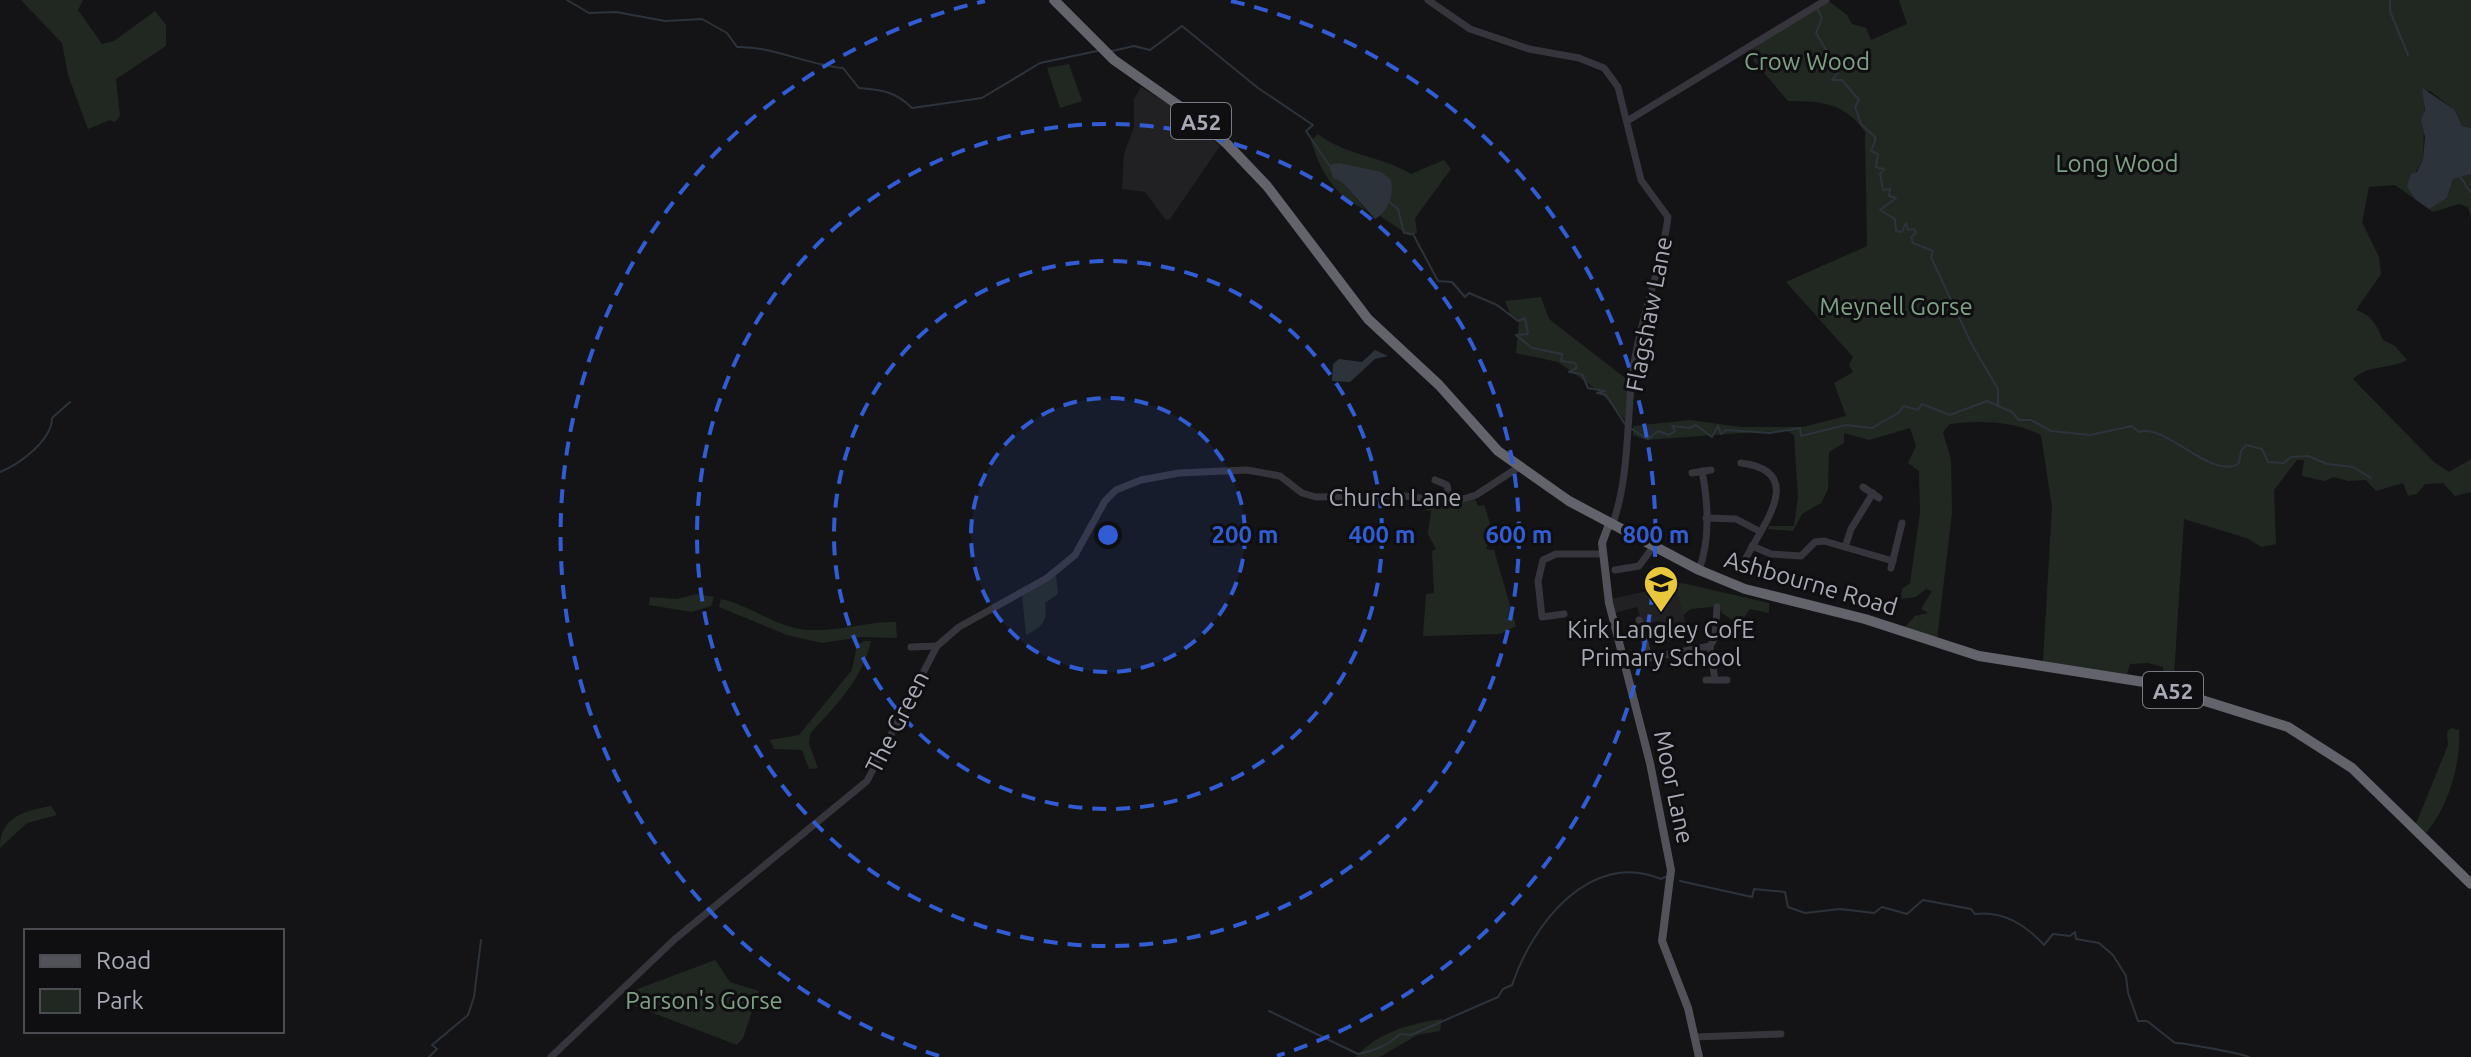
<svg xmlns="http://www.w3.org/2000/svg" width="2471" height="1057" font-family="Ubuntu,sans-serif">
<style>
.built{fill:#212023}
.green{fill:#212822}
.water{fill:#2d333b}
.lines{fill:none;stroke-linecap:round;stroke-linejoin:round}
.stream{stroke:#2d333b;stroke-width:2}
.minor{stroke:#35353b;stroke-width:7}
.major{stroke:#525259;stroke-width:8}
.highway{stroke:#62636b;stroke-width:10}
.ring{fill:none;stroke:#325cd3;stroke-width:4;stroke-dasharray:14 10}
.labels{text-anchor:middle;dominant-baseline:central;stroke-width:6;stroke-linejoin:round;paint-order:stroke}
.shield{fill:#0f0f11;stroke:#797b84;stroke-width:2}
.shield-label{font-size:22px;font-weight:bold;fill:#a7a9b5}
.park-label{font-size:24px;fill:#7ea085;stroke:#0f0f11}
.street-label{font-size:24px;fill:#a7a9b5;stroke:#0f0f11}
.poi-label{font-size:24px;fill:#a7a9b5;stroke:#0f0f11}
.centre{fill:#325cd3;stroke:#0f0f11;stroke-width:4}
.ring-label{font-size:24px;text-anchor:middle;font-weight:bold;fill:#325cd3;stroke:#0f0f11;stroke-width:6;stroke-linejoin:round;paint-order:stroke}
</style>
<rect width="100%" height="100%" fill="#141416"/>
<g class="built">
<path d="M1141,87l34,21 45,38 -50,73 -4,1 -21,-28 -23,-3 2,-35 10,-27v-28z"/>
<path d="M1675,585l14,51 -24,6 -5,-21 -18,3 -5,-17 -23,6 -3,-14z"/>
</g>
<g class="green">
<path d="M21,0h62l-5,10 24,34 12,-3 41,-30 11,14v21l-50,33 4,37 -5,6 -5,-2 -22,9 -20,-54 -6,-32z"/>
<path d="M1899,0h572v128l-9,-2 -6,-15 -26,-20h-5l-2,68 -8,15 18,32 14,-8 6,-19 18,-5v44l-3,-11 -9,-3 -26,8 -38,-27 -26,2 -7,35 17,35 2,17 -25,36c16,5 21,16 27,30l12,6 12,14c-19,10 -38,4 -54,19l81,83 15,10 22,-13v33l-16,4 -12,-13 -18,1 -8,10 -9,2 -5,-13 -27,8 -10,-11 -18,1 -14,-4 -10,4 -22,-5 2,-16h-7l-23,30 2,54 -15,3 -12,-8 -65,-20 -10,157 8,10 -3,2 -14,-4 -2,-17 -15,-4 -18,1 -3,10 -84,-13 9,-154 -11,-72c-27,-14 -62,-15 -91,-11l-7,8 8,28 1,53 -15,126 -32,-12 10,-11 13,-3 -7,-4 11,-18 -6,-2 -10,8 -15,2 1,-10 8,-6 10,-70 -1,-42 -11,-8 8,-17 -6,-18 -41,12 -25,-7v10l-15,9 -1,37 -7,14 -19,11 -9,17 -25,-2 1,-3h25l4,-29 -4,-62 -7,-4 -30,1 -111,8 -13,-5v-9l57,-6 51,7h62l43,-11 -12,-33 19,-11 -4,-7 4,-8 -67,-75 81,-36 -2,-114c-20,-29 -43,-31 -77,-31l-34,-40 -2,-14 78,-45 17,13 5,9 14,4 5,12 36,-16z"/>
<path d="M1069,64l13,37 -22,7 -13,-40z"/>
<path d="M1318,134c26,21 64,22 93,40l33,-14 7,9 -36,49 2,15 -7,3 -30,-20 10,-13 -57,-25 9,4 24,28c-32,-14 -45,-38 -55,-69z"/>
<path d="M1541,297l8,22 80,62 -1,42 -27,-30 -43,-31 -42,-9 3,-32 -9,-7 -5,-13z"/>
<path d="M1475,499l3,7 6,-1 8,24 -4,1 2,10 -4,9 8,1 22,76 -16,8 -77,2 3,-42 8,-1 -2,-42 4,-2 -8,-15 3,-23 -5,-1v-7l29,2z"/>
<path d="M1056,575l2,19 -13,9c3,19 -3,24 -19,32l-4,-40z"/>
<path d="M1682,583l87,20v10l-19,-4 -11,16 -17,-12 -2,-7 -29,3 -8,6 -8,-30z"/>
<path d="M696,594l18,3 -3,9 -19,6 -43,-7 1,-8 27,2z"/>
<path d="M721,599c26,6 45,21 70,28 33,10 71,-6 105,-5l1,16 -36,-1 -39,6 -35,-8 -68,-28z"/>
<path d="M864,641h7c-10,41 -34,62 -61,93l-1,10 9,24 -9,1 -7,-19 -28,-1 -4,-9 29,-5 53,-65 5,-25z"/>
<path d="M2451,728l8,2c2,35 -11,77 -33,103l-10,-9 32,-79 -1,-13z"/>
<path d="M51,806l6,9 -30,8 -27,25c0,-31 24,-37 51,-42z"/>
<path d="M715,960l15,22 29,9 -16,47 -6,7 -110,-42v-10z"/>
<path d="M1442,1019l-2,12 -23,4 -37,22h-24c20,-24 56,-34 86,-38z"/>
</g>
<g class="water">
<path d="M2422,88l33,22 7,16 9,2v46l-18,5 -6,19 -18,11 -14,-10 -8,-13 4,-12 6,-2 6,-13 2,-22 -4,-17 4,-10z"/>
<path d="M1339,163l42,9 10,8c3,16 -2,31 -16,39l-33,-37 -9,-4 -4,-13z"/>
<path d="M1375,350l13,6 -13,3 -25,23 -18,-1 1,-17 6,-5 23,3z"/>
</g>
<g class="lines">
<g class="stream">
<path d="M567,0l22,13 27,-1 49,9 37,-2 25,14 10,14c36,-1 70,18 106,21l16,20c23,2 36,3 53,20l70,-10 58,-35 57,-12"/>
<path d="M2390,0v11l18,44"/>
<path d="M1817,8l5,10 -6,15 15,25 -2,6 11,6 -8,10h10l17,20 -4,7 6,17 15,14 -5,13 7,3 -2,13 8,2 -4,5 3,16 7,-1 -1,7 7,2 -16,12 15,9 1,12 6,1 4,-9 2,7 6,-1 2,4 -5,4 2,6 20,8 -2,6 41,88 26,44v16"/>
<path d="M1112,51l22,-5 16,4 32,-24 76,62 55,37 -7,6 23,34"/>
<path d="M2459,175l12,18"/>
<path d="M1389,202l9,7 6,24 9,1 25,47 14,1 13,15 4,-4 28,12 21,16 7,-3 3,16 -12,1 16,13 30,6 -1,7 14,2 2,5 -8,4 13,2 6,14 17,3 -8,2 9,2 19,29"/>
<path d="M1630,428l18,11 10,-8 11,4 6,-4 -3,-5 18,2 6,-3 16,12 6,-11 3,8 5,-4 44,3 30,-5 1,8 45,-11 26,3 26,-15 6,-7 14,4 4,-6 28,11 37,-14 25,11 7,8h12l20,11 39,4 42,-9 7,6c26,-10 74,50 100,31l2,-12 5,-6 16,4 6,13 16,1 7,-6 17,-1 19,8 26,3 18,11"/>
<path d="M0,472c20,-8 52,-32 52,-54l18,-16"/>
<path d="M1680,881l72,16 2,-8 31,3 3,15 17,6 35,-4 34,4 8,-6 25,7 16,-14 48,9 4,5c28,-4 52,12 69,31l9,-11 17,2 5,-4 1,7 23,4 14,12 13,21 2,17 10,28h9l28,22c6,-1 68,11 74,14"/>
<path d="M1269,1011l89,43c18,-4 29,-8 42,-20l11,1 87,-38 5,-8 9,-4c20,-60 78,-136 149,-106l4,-2"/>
<path d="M429,1057l8,-8 -5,-4 36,-30 6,-18 7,-57"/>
</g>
<g class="minor">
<path d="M1428,0l42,29 59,20 50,9 25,10 14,19 23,93 27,37c-7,56 -32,111 -37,169 -4,45 -3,96 -19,140"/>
<path d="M1627,121l199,-121"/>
<path d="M1741,463c67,8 21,63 5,95"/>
<path d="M1692,473l19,-3"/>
<path d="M1435,480l12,5 3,17"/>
<path d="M1863,487l16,11"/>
<path d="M1706,518l30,1 23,12"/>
<path d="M1752,546l19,8 30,2 14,-14 9,-1 69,20"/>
<path d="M1845,547l6,-18 22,-36"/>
<path d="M1891,568l11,-45"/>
<path d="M1615,570l24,-4 14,-19"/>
<path d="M1699,570c11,-30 9,-68 3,-99"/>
<path d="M1564,614l-22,3 -4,-36 5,-21 13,-6h46"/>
<path d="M1710,646l5,34"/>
<path d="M911,647l26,-1"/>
<path d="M1649,658l61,-12 5,-8 2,-31"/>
<path d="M1626,665l23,-7 -10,-38"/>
<path d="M1706,680h21"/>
<path d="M1694,1037l87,-3"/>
<path d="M551,1057l124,-118 192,-158 70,-135 22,-19 88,-49 28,-23 30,-54 11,-11 25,-10 38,-7 68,-3 33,6 22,17 14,4 81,-2 56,7 23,-7 43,-28"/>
</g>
<path class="major" d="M1609,524l-7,19 7,60 41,160 21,107 -9,71 26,67 11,49"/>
<path class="highway" d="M1054,0l60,60 84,59 29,25 40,42 101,133 71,66 59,66 71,50 130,69 46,19 120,30 114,37 165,26 144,45 64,41 119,116"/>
</g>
<circle cx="1108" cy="535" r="137" fill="#325cd3" fill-opacity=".12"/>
<g class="ring">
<circle cx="1108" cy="535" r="137"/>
<circle cx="1108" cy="535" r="274"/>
<circle cx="1108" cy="535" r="411"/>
<path d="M939 1056A548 548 0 0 1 985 1M1231 1A548 548 0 0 1 1277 1056"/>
</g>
<defs>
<g id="school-pin" transform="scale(1.8)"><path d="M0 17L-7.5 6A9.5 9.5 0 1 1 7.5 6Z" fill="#e8c73a" stroke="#0f0f11"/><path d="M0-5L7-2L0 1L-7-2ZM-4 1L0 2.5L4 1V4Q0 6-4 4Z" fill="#111"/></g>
</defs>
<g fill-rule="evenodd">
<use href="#school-pin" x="1661" y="583"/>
</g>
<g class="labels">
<g class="shield">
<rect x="1171" y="103" width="60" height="36" rx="6"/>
<rect x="2143" y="672" width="60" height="36" rx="6"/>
</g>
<g class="shield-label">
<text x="1201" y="121">A52</text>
<text x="2173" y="690">A52</text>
</g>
<g class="park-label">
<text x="1807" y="61">Crow Wood</text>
<text x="2117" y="163">Long Wood</text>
<text x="1896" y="306">Meynell Gorse</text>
<text x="704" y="1000">Parson's Gorse</text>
</g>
<g class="street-label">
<text transform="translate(1649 314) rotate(-79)">Flagshaw Lane</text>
<text x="1395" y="497">Church Lane</text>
<text transform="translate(1811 583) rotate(16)">Ashbourne Road</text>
<text transform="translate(897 722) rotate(-63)">The Green</text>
<text transform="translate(1674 787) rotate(78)">Moor Lane</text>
</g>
<g class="poi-label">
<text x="1661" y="629">Kirk Langley CofE<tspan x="1661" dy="28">Primary School</tspan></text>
</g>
</g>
<circle cx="1108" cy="535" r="12" class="centre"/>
<g class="ring-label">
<text x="1245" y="543">200 m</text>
<text x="1382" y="543">400 m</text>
<text x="1519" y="543">600 m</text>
<text x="1656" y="543">800 m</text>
</g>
<rect x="24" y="929" width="260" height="104" fill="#0f0f11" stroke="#4c4d53" stroke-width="2"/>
<rect x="40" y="955" width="40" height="12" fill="#525259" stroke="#4c4d53" stroke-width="2"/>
<text x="96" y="969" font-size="24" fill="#a7a9b5">Road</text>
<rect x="40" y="989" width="40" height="24" fill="#212822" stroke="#4c4d53" stroke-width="2"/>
<text x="96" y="1009" font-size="24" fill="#a7a9b5">Park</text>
</svg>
